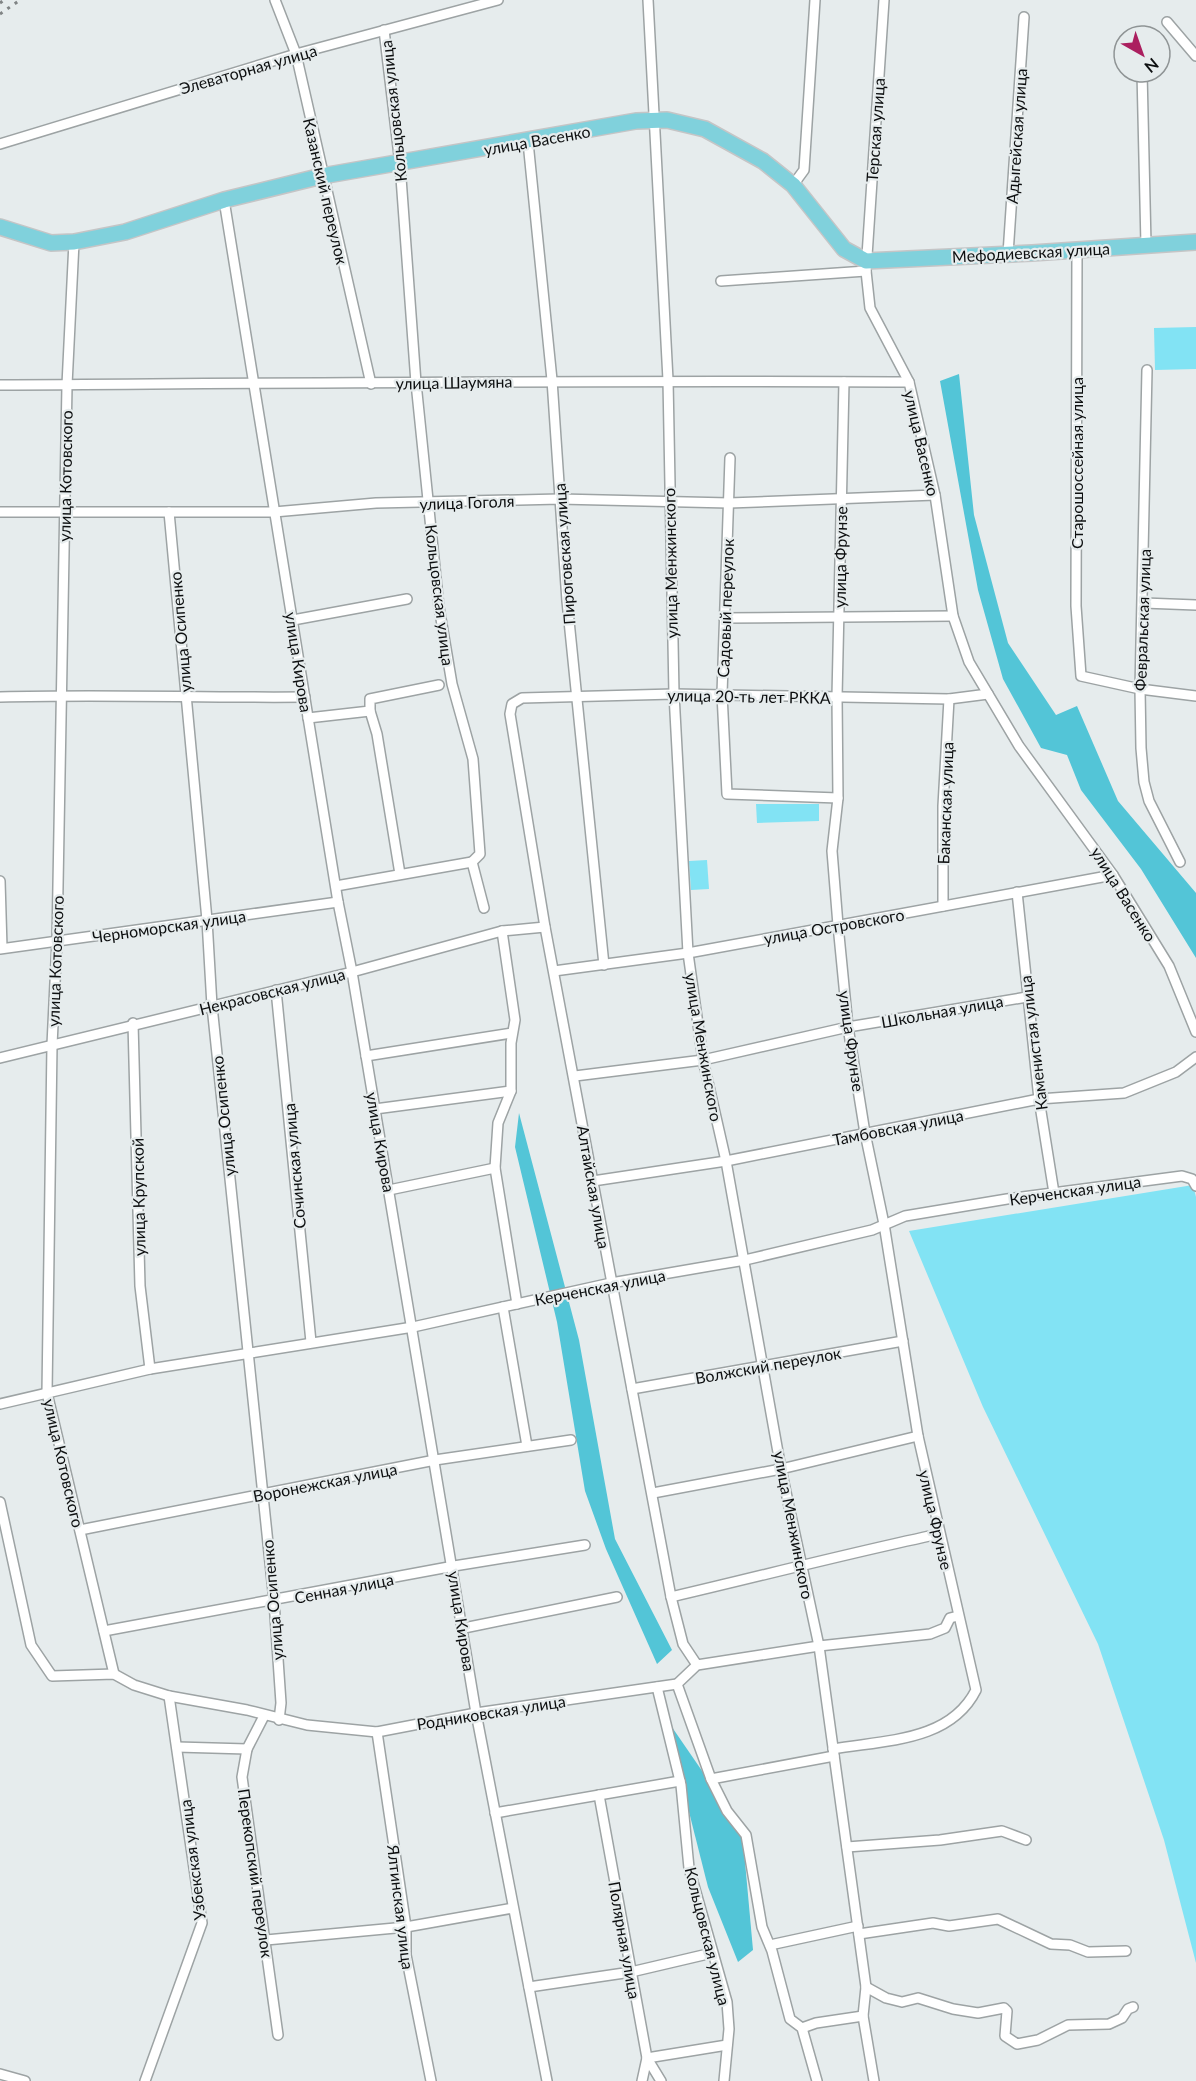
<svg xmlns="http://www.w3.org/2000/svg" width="1196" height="2081" font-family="Lato,sans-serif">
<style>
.green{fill:#82e3f4}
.forest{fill:#53c5d7}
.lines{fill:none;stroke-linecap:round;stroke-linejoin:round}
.minor-casing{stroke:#9da3a4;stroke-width:12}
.primary-casing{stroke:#c5c5c6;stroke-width:18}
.minor{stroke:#fff;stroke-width:9}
.primary{stroke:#80d1dc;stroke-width:15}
.rail{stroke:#808485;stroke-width:3;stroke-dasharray:3 6;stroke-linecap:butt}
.labels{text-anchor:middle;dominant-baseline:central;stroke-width:4.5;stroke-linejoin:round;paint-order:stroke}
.street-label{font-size:16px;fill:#0d0f10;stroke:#e6eced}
</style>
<rect width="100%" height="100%" fill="#e6eced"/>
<g class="green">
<path d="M1196,327v42l-41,1 -1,-42z"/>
<path d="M756,804h63v17l-62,2z"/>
<path d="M707,860l2,29 -18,1 -2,-29z"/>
<path d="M1193,1185l3,12v766l-32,-123 -66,-196 -115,-237 -74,-176z"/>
</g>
<g class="forest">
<path d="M959,374l15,141 34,128 48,72 21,-9 41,95 78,92v65l-55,-89 -60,-79 -14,-35 -26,-7 -38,-69 -25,-89 -38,-209z"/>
<path d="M519,1113l60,227 36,199 57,111 -15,14 -51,-115 -21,-58 -28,-169 -42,-175z"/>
<path d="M665,1717l77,112 11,121 -15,12 -30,-75z"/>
</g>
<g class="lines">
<g class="minor-casing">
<g id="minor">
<path d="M275,0l21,54 75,330"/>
<path d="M648,0l20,380 6,314 14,259 15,107 23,101 55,308 38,177 47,341 -3,29 11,65"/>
<path d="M884,0l-18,271 4,37 39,74 26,113 18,121 16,46 50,84 94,129 56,91 27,66"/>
<path d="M1167,22l29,34"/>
<path d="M384,30l16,134 16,219 23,224 13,77 21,75 7,95 -8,8 12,46"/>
<path d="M1142,35v1"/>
<path d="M1142,72l4,173"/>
<path d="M528,142l24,238 15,221 37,364"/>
<path d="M0,144l296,-90 202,-54"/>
<path d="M793,185l11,-15 11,-170"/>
<path d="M224,200l114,702 14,70 124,741 71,368"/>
<path d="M74,242l-7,143 -10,556 -5,104 -5,348 67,281"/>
<path d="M1077,250l-1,356 5,70 59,13 56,7"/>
<path d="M1008,254l16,-237"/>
<path d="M721,281l145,-10"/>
<path d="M1147,370l-7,319 1,59 3,34 5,19 31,61"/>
<path d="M0,385c303,-2 606,-5 909,-3"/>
<path d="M730,458l-8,236 5,100 111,4"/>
<path d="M0,512h274l102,-9 184,-4 169,4 206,-8"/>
<path d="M169,512l38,408 5,86 62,595 7,102 -2,17"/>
<path d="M1144,603l52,2"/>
<path d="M724,618l229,-2"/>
<path d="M293,620l114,-21"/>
<path d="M0,697c102,-3 203,1 305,0"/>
<path d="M370,711l7,23 23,140"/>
<path d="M308,718l62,-7v-12l69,-14"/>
<path d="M0,881l2,67"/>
<path d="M336,886l136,-24"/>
<path d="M1017,892l22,207 15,94"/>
<path d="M943,906v-100l6,-107"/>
<path d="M502,931l13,89 -4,23v48l-13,32 -3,45 22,136"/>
<path d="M0,949l338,-47"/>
<path d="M554,971l134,-18 425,-78"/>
<path d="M276,990l35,352"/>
<path d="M133,1023l7,263 10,83"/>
<path d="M366,1056l146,-23"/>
<path d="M0,1058l352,-86 150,-41 43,-4"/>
<path d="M575,1076l128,-16 145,-33 179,-30"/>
<path d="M375,1109l136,-18"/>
<path d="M593,1181l133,-20 313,-62 85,-6 52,-21 20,-15"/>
<path d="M389,1190l106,-22"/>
<path d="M503,1307l24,139"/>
<path d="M632,1389l271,-48"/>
<path d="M0,1404l150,-35 263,-42 198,-44 134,-23 127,-30 33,-14 102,-17 175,-23 10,3 4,7"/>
<path d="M653,1493l128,-24 137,-33"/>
<path d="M0,1502l31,143 21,31 62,-2 20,11 35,11 78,14 60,15 70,7 99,-19 201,-29 20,-19 122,-19 111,-12 15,-6 5,-10 8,-2"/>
<path d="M80,1530l355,-70 136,-20"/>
<path d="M671,1597c90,-21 178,-44 268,-63"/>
<path d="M464,1628l153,-31"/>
<path d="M104,1631l350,-65 131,-21"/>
<path d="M697,1665l-14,-21 -12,-47 -126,-670 -35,-213 2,-10 10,-6 152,-4 275,5 39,-5"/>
<path d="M677,1684l34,95 16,32 19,24 16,92 10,24 18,68 12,9 15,53"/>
<path d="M657,1687l24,98 8,83 38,134 2,27 -5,52"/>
<path d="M264,1716l-17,33 -5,28 36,258"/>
<path d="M377,1732l29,195v28l25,126"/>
<path d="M177,1747l70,2"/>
<path d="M833,1749c51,-9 117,-7 143,-59l-58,-254 -34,-212 -19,-91 -17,-106 -10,-102 -6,-74 6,-53 -1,-101 7,-315"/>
<path d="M711,1779l123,-23"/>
<path d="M599,1795l48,263 14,23"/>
<path d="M495,1813l185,-32"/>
<path d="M847,1847l93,-7 62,-9 24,9"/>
<path d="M859,1934l74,-11 16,3 49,-7 53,25 19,1 18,7 38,-1"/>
<path d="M266,1940l140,-13 107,-19"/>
<path d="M770,1945l88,-19"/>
<path d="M529,1987l102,-15 81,-19"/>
<path d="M866,1987l20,11 16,4 16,-4 35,11 25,4 26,-5 3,3 -2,25 12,8 21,-4 30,-15 41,-1 13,-6 6,-9 5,-2"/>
<path d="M802,2028l14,-5 47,-7"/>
<path d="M0,2074l25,7"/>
<path d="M145,2081l57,-158 -33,-227"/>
<path d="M642,2081l5,-23 80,-13"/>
</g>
</g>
<g class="primary-casing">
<path id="primary" d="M0,227l51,16 23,-1 51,-10 99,-32 98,-24 314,-55 31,-1 38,9 58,32 30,24 51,64 22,12 166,-8 164,-11"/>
</g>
<use href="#minor" class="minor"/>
<use href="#primary" class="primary"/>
<g class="rail">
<path d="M0,3l4,-3"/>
<path d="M0,14l20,-14"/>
</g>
</g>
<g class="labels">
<g class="street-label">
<text transform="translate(248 69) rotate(-16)">Элеваторная улица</text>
<text transform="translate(393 111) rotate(-96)">Кольцовская улица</text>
<text transform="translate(875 130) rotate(-86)">Терская улица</text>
<text transform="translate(1016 136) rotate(-86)">Адыгейская улица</text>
<text transform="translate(537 140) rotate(-10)">улица Васенко</text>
<text transform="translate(326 191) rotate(77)">Казанский переулок</text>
<text transform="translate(1031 252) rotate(-3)">Мефодиевская улица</text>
<text transform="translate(454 382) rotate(-1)">улица Шаумяна</text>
<text transform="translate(922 443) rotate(77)">улица Васенко</text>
<text transform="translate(1076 463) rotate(-90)">Старошоссейная улица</text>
<text transform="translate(65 476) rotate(-89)">улица Котовского</text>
<text transform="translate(467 502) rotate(-2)">улица Гоголя</text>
<text transform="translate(564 554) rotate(-94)">Пироговская улица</text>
<text transform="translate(840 557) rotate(-89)">улица Фрунзе</text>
<text transform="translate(670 563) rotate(-91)">улица Менжинского</text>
<text transform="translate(440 595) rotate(83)">Кольцовская улица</text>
<text transform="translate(725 608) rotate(-88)">Садовый переулок</text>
<text transform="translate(1142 620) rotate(-88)">Февральская улица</text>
<text transform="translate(180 632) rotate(-95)">улица Осипенко</text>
<text transform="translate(299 662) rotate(81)">улица Кирова</text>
<text transform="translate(749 696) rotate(1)">улица 20-ть лет РККА</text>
<text transform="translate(945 803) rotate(-88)">Баканская улица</text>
<text transform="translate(1124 894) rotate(58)">улица Васенко</text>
<text transform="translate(169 926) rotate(-8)">Черноморская улица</text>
<text transform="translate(834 926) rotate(-10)">улица Островского</text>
<text transform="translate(55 961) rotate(-88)">улица Котовского</text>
<text transform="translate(272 991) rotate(-14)">Некрасовская улица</text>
<text transform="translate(942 1011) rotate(-10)">Школьная улица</text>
<text transform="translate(852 1041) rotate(82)">улица Фрунзе</text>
<text transform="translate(1033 1043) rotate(-97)">Каменистая улица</text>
<text transform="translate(704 1047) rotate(80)">улица Менжинского</text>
<text transform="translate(223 1116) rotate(-96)">улица Осипенко</text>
<text transform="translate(898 1127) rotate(-11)">Тамбовская улица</text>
<text transform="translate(381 1142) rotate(80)">улица Кирова</text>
<text transform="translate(294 1166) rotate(-95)">Сочинская улица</text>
<text transform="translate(594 1187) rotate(80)">Алтайская улица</text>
<text transform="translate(1075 1190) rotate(-8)">Керченская улица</text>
<text transform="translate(138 1197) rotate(-91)">улица Крупской</text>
<text transform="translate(600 1287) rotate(-11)">Керченская улица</text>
<text transform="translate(768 1365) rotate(-10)">Волжский переулок</text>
<text transform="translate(64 1463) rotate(77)">улица Котовского</text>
<text transform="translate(325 1482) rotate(-11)">Воронежская улица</text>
<text transform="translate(936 1520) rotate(77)">улица Фрунзе</text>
<text transform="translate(794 1525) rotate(79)">улица Менжинского</text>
<text transform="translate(344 1588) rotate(-11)">Сенная улица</text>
<text transform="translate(272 1600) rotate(-95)">улица Осипенко</text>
<text transform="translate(462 1621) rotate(81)">улица Кирова</text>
<text transform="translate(491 1712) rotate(-9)">Родниковская улица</text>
<text transform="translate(192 1860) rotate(-97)">Узбекская улица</text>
<text transform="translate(256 1873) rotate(82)">Перекопский переулок</text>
<text transform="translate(401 1907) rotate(83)">Ялтинская улица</text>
<text transform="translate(708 1936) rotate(76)">Кольцовская улица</text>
<text transform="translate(625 1940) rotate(80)">Полярная улица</text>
</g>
</g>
<g transform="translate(1142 54) rotate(140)"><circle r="28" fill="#e6eced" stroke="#8f9495" stroke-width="1.5"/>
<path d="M0-4.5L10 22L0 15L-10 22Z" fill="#ab1f5f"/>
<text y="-9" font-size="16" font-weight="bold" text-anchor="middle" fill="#0d0f10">N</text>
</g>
</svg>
